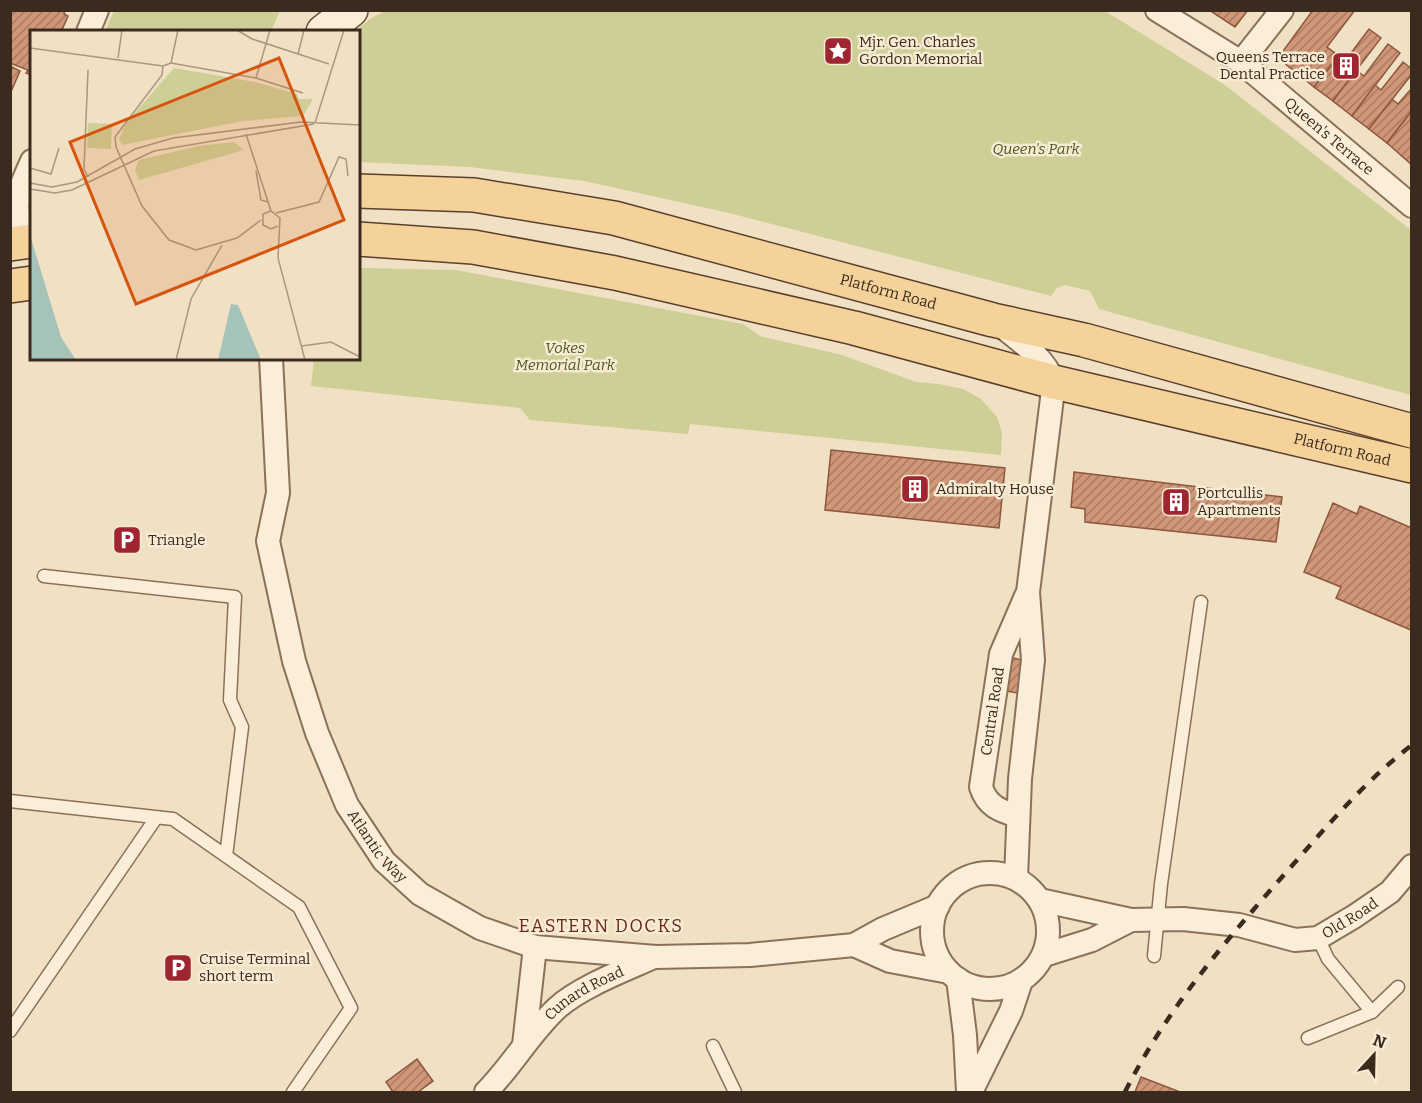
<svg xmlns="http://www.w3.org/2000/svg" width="1422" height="1103" font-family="Bitter,serif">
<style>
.park{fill:#cdcf97}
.building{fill:url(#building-hatch);stroke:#8d573e;stroke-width:1.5}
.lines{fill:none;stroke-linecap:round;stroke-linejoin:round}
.lane-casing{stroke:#8c7159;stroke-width:15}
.street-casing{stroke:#8c7159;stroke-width:26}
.secondary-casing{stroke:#6e523c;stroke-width:36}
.primary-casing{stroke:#5a3f2e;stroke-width:36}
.lane{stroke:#fbeed8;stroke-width:12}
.street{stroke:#fbeed8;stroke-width:22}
.secondary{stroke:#fbeed8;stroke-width:33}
.primary{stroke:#f5d29a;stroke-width:33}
.rail{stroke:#3b2a1e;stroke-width:4.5;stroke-dasharray:10 10;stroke-linecap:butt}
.labels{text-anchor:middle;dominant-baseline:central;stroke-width:5;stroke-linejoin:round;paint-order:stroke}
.poi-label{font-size:15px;fill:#3b2a1e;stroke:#f7ebd4;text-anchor:start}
.street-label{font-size:15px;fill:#3b2a1e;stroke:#f7ebd4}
.park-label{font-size:15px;font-style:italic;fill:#4f5923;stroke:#f7ebd4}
.quarter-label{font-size:18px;letter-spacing:1.5px;fill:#6a261b;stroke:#f7ebd4}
.inset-road{fill:none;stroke:#a89782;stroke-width:1.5}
.view{fill:#d7540e;fill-opacity:0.15;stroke:#d7540e;stroke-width:3}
.inset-edge{fill:none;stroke:#3b2a1e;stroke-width:3}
</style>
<defs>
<pattern id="building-hatch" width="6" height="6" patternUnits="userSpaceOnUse" patternTransform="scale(1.5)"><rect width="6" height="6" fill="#d09678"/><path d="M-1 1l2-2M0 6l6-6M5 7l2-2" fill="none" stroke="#aa7b62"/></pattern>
</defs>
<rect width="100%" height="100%" fill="#f0e0c4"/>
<g class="park">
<path d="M114,11v-1l166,1 -9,20h-166z"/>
<path d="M385,11h720l120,74 186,145v165l-312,-86 -9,-18 -25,-6 -8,3 -6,8 -326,-84 -141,-31 -114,-14 -111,-5 -1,-130 -2,-1 14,-12z"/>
<path d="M363,268l93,2 287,54 17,12 82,19 74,27 23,2 24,5 18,10 16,18 5,15 -1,23 -311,-31 -2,10 -158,-14 -10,-12 -209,-22 3,-27 44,-1v-89z"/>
</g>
<g class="building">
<path d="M10,10h55l-1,4 4,2 -7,16h-29v43l-6,-2 2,-3 -18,-7z"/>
<path d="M1209,10h39l-13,17z"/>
<path d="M1313,10h42l-28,37 12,9 -25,31 -36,-29z"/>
<path d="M1369,29l12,9 -48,63 -19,-14 25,-31 6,5z"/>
<path d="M1388,44l12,9 -48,63 -19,-15 23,-31 8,6z"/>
<path d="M1403,62l9,7v5l-43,55 -17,-13 23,-31 6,5z"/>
<path d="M10,66l10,5 -10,23z"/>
<path d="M1412,88v23l-25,32 -18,-14 23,-30 6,5z"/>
<path d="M1410,113l2,1v51l-25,-22z"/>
<path d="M831,450l174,18 -6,60 -174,-18z"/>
<path d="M1074,472l208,25 -6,45 -191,-20v-13l-14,-2z"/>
<path d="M1333,503l24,11 3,-8 52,22 -1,102 -75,-32 5,-11 -37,-15z"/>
<path d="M1012,658l11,2 -6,33 -11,-2z"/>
<path d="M417,1059l16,22 -15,11h-25l-7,-10z"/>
<path d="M1141,1077l39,15h-45z"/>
</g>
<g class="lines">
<g class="lane-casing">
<g id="lane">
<path d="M44,576l191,21 -5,103 12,27 -16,129"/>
<path d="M10,801l163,18 126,88 52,101 -58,84"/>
<path d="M1318,938l10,21 44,53 26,-25"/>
<path d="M1154,956l7,-72 40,-282"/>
<path d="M10,1031l146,-213"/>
<path d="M1308,1038l64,-26"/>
<path d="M713,1046l22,46"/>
</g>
</g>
<g class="street-casing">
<g id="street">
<path id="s1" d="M1157,10l84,52 171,144"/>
<path d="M88,32l9,-22"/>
<path d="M1241,62l41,-52"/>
<path d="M22,243c-7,-40 -7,-45 10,-82"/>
<path d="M999,324c21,17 44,32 55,58l-26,210 5,68 -13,119 -4,99"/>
<path id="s2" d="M271,358l7,135 -10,48 26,120 23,72 30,72 37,56 36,33 60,34 55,19 121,10 94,-2 104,-10 29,-16 55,-23"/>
<path id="s3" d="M1018,816c-18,-5 -31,-10 -37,-29l20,-133 25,-58"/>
<circle cx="990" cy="931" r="58"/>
<path id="s4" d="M1040,900l91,20 52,-1 56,6 56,15 23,-2 37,-22 35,-24 22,-26"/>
<path d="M854,945l36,16 59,11"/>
<path d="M1044,955l48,-15 39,-20"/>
<path d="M958,979l7,56 3,57"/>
<path d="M524,1045l11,-98"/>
<path id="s5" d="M486,1092c26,-26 44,-59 71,-84 23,-21 68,-38 97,-51"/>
<path d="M971,1092l40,-81 10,-30"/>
</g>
</g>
<g class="secondary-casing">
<path id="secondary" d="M323,32l28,-22"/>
</g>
<g class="primary-casing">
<g id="primary">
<path id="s6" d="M358,191l116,4 140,23 379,102 91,20 328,91"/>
<path id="s7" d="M358,239l115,8 142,26 239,55 200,54 358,84"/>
<path d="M10,244l22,-3"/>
<path d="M10,286l22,-3"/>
</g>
</g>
<use href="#lane" class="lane"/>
<use href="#street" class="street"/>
<use href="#secondary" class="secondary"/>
<use href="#primary" class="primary"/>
<path class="rail" d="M1125,1092c42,-84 103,-154 165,-224 38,-43 75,-87 122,-123"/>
</g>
<defs>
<g id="sight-square" transform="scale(1.5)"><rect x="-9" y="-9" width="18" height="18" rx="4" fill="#9f2630" stroke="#f7ebd4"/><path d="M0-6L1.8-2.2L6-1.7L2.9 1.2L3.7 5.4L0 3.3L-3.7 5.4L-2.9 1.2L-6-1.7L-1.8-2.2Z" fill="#fff"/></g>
<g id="building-square" transform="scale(1.5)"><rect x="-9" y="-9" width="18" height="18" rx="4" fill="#9f2630" stroke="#f7ebd4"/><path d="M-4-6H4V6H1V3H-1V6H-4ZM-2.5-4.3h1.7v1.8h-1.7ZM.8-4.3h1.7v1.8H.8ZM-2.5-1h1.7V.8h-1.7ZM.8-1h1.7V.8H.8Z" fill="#fff"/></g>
<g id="parking-square" transform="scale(1.5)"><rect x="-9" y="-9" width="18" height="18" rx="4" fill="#9f2630" stroke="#f7ebd4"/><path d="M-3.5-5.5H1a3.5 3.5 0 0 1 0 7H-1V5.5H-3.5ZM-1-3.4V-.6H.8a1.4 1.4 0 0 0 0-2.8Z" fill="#fff"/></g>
</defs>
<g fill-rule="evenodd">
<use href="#sight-square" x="838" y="51"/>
<use href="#building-square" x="1346" y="66"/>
<use href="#building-square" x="915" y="489"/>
<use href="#building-square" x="1176" y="502"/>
<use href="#parking-square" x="127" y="540"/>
<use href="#parking-square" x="178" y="968"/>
</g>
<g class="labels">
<g class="poi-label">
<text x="859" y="42">Mjr. Gen. Charles<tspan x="859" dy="17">Gordon Memorial</tspan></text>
<text x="1325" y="57" text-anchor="end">Queens Terrace<tspan x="1325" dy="17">Dental Practice</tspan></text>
<text x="936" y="489">Admiralty House</text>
<text x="1197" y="493">Portcullis<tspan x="1197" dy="17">Apartments</tspan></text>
<text x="148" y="540">Triangle</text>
<text x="199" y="959">Cruise Terminal<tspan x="199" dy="17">short term</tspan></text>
</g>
<g class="street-label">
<text stroke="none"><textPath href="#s1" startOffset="214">Queen's Terrace</textPath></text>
<text stroke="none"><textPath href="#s6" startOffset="542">Platform Road</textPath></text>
<text stroke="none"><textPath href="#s7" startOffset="1008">Platform Road</textPath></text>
<text stroke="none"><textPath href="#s3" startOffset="126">Central Road</textPath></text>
<text stroke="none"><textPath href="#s2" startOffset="512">Atlantic Way</textPath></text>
<text stroke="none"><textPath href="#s4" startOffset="320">Old Road</textPath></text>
<text stroke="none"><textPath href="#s5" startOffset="141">Cunard Road</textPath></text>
</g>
<g class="park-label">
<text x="1036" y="149">Queen's Park</text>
<text x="565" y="348">Vokes<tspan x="565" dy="17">Memorial Park</tspan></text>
</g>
<g class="quarter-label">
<text x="601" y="926">EASTERN DOCKS</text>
</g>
</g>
<g transform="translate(30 30)">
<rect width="330" height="330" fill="#f0e0c4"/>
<path d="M144,38l81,14 42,12 2,5h14l-10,17 -60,5 -121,24 -3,-6 7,-16zM58,93l24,1 -1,25 -24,-1zM204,112l10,8 -105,30 -4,-10 4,-10 59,-14z" fill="#cdcf97"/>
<path d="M0,205l31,102 15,23h-46zM201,274l7,1 23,55h-43z" fill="#a6c3b9"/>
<path class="inset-road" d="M207,0l15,9 77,25M0,18l133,18M268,24l6,-24M88,28l4,-28M141,33l7,-33M133,36l-1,9 -47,62 1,10 26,59 27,34 27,10 41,-12 24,-18M133,36l8,-3 85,15 47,15M226,48l14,-48M285,93l29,-93M216,104l25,77M0,138l21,6 8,-26M226,141l5,29 7,2M58,147l-4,-8 4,-99M0,153l22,4 25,-5 58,-33 38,-11 128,-16 59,3M0,159l25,4 17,-3 82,-39 160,-27M241,181l9,7 -2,40 27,102M241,181l-8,3v11l8,4 7,-3M246,183l43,-11 20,-45 7,2 2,17M272,316l29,-4 29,15M146,330l15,-61 31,-54"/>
<path class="view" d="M249,28l65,162 -208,84 -66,-162z"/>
<rect width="330" height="330" class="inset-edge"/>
</g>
<rect width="1422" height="1103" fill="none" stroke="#3b2a1e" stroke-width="24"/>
<g transform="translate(1374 1055) rotate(22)" stroke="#f7ebd4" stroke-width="4.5" paint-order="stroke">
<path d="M0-4.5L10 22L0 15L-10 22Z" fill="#3b2a1e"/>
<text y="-9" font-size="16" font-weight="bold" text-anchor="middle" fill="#3b2a1e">N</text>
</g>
</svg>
